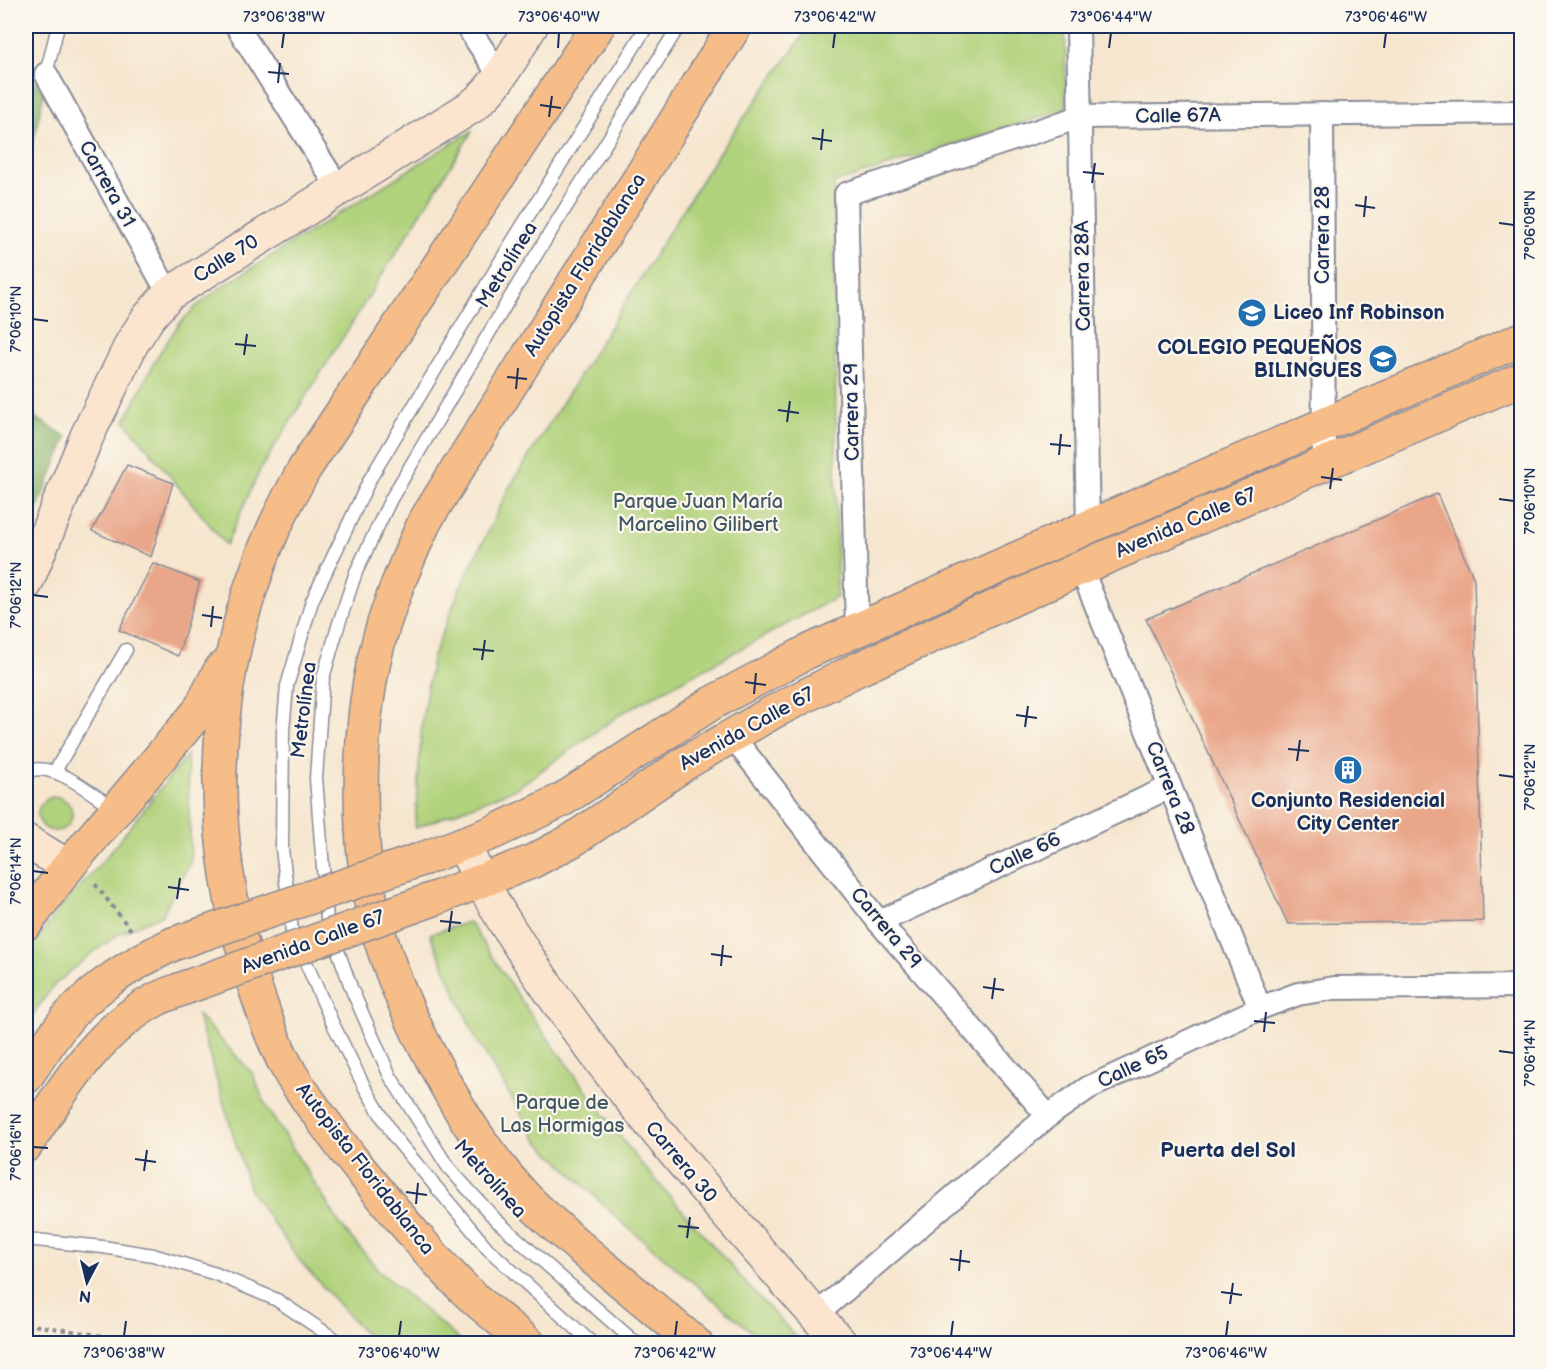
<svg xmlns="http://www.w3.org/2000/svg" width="1547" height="1369" font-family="'Balsamiq Sans',sans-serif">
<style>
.green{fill:#b1d27b;stroke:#66806c;stroke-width:1.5}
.forest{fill:#8cb46b;stroke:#547264;stroke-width:1.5}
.building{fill:#e9a689}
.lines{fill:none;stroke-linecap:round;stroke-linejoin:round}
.lane-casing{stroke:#888a96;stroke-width:15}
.street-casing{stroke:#888a96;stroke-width:26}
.secondary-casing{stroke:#888a96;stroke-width:36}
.primary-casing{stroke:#888a96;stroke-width:36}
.highway-casing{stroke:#888a96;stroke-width:36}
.path{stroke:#888a96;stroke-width:4;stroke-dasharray:4.5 4.5;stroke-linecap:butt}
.lane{stroke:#fff;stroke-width:12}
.street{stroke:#fff;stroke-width:22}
.secondary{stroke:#fce5cf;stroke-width:33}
.primary{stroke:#f7bd88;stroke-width:33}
.highway{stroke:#f7bd88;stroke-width:33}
.primary-bridge-casing{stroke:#888a96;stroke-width:36;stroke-linecap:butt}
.primary-bridge{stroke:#f7bd88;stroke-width:33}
.ticks{fill:none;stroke:#1b2f5e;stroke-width:2}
.labels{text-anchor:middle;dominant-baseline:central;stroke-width:4.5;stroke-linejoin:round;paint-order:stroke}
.street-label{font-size:20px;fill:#1b2f5e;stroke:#fbf7ec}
.poi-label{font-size:20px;font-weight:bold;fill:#1b2f5e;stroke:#fbf7ec;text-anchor:start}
.park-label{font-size:20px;fill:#405865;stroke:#fbf7ec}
.neighbourhood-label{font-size:21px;font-weight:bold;fill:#1b2f5e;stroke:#fbf7ec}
.neatline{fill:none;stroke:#1b2f5e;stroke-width:2}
.ticks-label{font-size:15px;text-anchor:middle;fill:#1b2f5e}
</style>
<rect width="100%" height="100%" fill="#fbf7ec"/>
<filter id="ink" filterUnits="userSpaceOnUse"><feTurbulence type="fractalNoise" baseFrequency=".0167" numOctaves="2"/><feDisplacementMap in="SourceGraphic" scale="12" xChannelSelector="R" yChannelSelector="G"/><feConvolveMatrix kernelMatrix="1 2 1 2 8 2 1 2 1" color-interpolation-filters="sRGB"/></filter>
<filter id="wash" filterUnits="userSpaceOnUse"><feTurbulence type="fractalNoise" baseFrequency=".008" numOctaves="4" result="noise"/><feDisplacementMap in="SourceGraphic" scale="24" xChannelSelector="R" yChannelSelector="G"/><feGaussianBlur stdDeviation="1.35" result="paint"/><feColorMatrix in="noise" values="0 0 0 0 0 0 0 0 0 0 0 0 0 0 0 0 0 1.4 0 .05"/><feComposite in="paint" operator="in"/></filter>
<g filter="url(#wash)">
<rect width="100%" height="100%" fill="#f6e6cf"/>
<g class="green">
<path d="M810,26h255l1,83 -232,74 3,414 -213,115 -109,77 -100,39 7,-107 10,-62 27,-68 50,-103 209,-334z"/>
<path d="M473,130l-212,338 -35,77 -101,-124 32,-64 22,-33 19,-19 25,-19z"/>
<path d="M187,755l4,106 -29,54 -43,19 -27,19 -40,34 -26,38v-71l31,-42 47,-52z"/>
<circle cx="55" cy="814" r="17"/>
<path d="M469,922l64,96 100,136 119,136 50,53h-37l-148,-125 -80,-78 -62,-103 -45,-103z"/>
<path d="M197,1014l55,59 15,35 75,119 38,45 83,71h-90l-73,-82 -50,-70z"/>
</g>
<g class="forest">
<path d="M26,68l18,26 -18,79z"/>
<path d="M26,412l41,25 -41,98z"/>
</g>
<g id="blocks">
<g class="building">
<path d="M127,465l46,18 -22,74 -59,-26z"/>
<path d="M1437,494l37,85 9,342 -195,3 -142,-305z"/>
<path d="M153,563l47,19 -22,74 -59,-26z"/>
</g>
</g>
</g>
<g filter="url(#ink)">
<use href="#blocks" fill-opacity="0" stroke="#888a96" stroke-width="1.5"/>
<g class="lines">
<g class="lane-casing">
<g id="lane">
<path d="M46,74l12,-48"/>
<path d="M55,771l71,-121"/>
<path d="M26,772c26,-13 66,22 89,37"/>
<path d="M26,1239l77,8 50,8 63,19 61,26 65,44"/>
<path d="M593,1344l-105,-95 -93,-111 -30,-50 -33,-66 -40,-91 -10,-82 1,-118 4,-45 25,-85 58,-122 142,-237 135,-216"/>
<path d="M637,1344l-141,-124 -48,-53 -58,-91 -38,-86 -25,-70 -11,-142 7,-100 16,-55 17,-51 35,-73 127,-215 161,-258"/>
</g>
</g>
<g class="street-casing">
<g id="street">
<path d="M237,26l102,163"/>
<path d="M467,26l33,50"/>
<path d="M1078,26l10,501"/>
<path d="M46,74l123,220"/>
<path d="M1322,114l2,350"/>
<path d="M1081,568l179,440"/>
<path d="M857,630l-11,-436 234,-77 442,-5"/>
<path d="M731,735l148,187 169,194"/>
<path d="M879,922l291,-135"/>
<path d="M816,1315l232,-199 40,-28 172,-80 38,-14 36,-6 188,-2"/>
</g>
</g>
<g class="secondary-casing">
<g id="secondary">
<path d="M26,583l61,-147 45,-93 16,-25 21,-24 302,-187c28,-21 42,-53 60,-81"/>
<path d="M26,841l28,17 13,10"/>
<path d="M462,844c15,27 28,55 44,80 95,153 217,286 335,420"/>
</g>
</g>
<g class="primary-casing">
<g id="primary">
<path d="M425,858l69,-26 68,-32 150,-97 95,-51 281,-125 434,-188"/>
<path d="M439,897l92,-35 40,-21 116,-79 86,-50 83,-42 225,-102 441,-189"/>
<path d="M26,1077c14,-21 27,-42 43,-61 29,-32 65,-53 104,-72"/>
<path d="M26,1145c36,-54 71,-115 131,-146 10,-5 20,-8 30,-12"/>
</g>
</g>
<g class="highway-casing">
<g id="highway">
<path d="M26,923l41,-55 132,-157 22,-42"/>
<path d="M529,1344c-22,-19 -45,-36 -65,-55 -38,-38 -71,-80 -105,-121 -18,-22 -34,-45 -51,-68 -6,-10 -14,-19 -19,-29 -16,-29 -27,-62 -37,-93 -45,-135 -43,-283 8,-416 12,-33 28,-64 45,-94l293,-442"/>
<path d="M696,1344c-32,-27 -64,-54 -96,-80 -26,-22 -52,-43 -75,-67 -37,-40 -66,-86 -91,-134 -23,-42 -42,-86 -56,-132 -23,-79 -21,-195 -3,-275 11,-47 30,-91 50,-135l310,-495"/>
</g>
</g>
<g class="path">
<path d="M95,884l36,46"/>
<path d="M26,1324l131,20"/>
</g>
<use href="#lane" class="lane"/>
<use href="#street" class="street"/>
<use href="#secondary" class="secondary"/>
<use href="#primary" class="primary"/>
<use href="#highway" class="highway"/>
<g class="primary-bridge-casing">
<g id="primary-bridge">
<path d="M173,944l252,-86"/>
<path d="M187,987l252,-90"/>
</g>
</g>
<use href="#primary-bridge" class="primary-bridge"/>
</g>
</g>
<path class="ticks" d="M282,48l2,-15M558,48l1,-15M833,48l2,-15M1109,48l2,-15M1384,48l2,-15M268,72l21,2M278,83l2,-20M540,105l21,3M549,117l3,-21M812,138l20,3M821,150l2,-21M1083,172l21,2M1092,183l3,-20M1355,205l20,3M1364,217l2,-21M1499,223l15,2M33,319l15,2M235,344l21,2M244,355l3,-21M507,377l20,2M516,389l2,-21M778,410l21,3M787,422l3,-21M1050,444l21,2M1059,455l2,-21M1321,477l21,3M1330,489l3,-21M1499,499l15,2M33,595l15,2M202,615l20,3M211,627l2,-21M473,649l21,2M482,660l3,-20M745,682l21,3M754,694l2,-21M1016,715l21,3M1025,727l3,-21M1288,749l21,2M1297,761l3,-21M1499,775l15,2M33,871l15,2M168,887l21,3M177,899l3,-21M440,921l21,2M449,932l3,-21M711,954l21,3M721,966l2,-21M983,987l21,3M992,999l3,-21M1254,1021l21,2M1264,1032l2,-20M1499,1051l15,2M33,1147l15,1M135,1159l21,3M144,1171l3,-21M406,1192l21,3M416,1204l2,-21M678,1226l21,2M687,1238l3,-21M950,1259l20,3M959,1271l2,-21M1221,1292l21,3M1230,1304l3,-21M124,1336l2,-15M399,1336l2,-15M675,1336l2,-15M951,1336l2,-15M1226,1336l2,-15"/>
<defs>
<g id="school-disc" transform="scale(1.5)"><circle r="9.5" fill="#1f6fb2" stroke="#fbf7ec"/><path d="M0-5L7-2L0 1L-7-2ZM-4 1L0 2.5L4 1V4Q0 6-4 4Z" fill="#fff"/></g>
<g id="building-disc" transform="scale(1.5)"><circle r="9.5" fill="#1f6fb2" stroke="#fbf7ec"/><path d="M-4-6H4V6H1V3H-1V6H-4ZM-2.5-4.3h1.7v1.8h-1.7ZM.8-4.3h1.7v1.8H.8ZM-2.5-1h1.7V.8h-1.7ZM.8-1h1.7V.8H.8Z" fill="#fff"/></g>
</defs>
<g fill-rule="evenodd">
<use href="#school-disc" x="1252" y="313"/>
<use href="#school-disc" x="1383" y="359"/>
<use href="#building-disc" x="1348" y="770"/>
</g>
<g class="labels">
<g class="street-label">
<text transform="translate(1178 116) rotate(-1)">Calle 67A</text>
<text transform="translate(107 184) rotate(61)">Carrera 31</text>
<text transform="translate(1323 235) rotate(-90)">Carrera 28</text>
<text transform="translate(226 259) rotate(-32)">Calle 70</text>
<text transform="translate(507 265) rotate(-58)">Metrolínea</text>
<text transform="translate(585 265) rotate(-58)">Autopista Floridablanca</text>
<text transform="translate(1083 276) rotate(-91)">Carrera 28A</text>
<text transform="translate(852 412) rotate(-91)">Carrera 29</text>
<text transform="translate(1186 523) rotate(-23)">Avenida Calle 67</text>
<text transform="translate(304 710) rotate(-83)">Metrolínea</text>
<text transform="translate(747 729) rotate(-29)">Avenida Calle 67</text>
<text transform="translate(1170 788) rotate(68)">Carrera 28</text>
<text transform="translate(1025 854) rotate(-25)">Calle 66</text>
<text transform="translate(886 928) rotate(50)">Carrera 29</text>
<text transform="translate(313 942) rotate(-20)">Avenida Calle 67</text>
<text transform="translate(1133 1067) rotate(-25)">Calle 65</text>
<text transform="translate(681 1162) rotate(50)">Carrera 30</text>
<text transform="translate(365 1169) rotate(52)">Autopista Floridablanca</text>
<text transform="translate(490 1179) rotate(48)">Metrolínea</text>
</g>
<g class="poi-label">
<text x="1273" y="313">Liceo Inf Robinson</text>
<text x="1362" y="348" text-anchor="end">COLEGIO PEQUEÑOS<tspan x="1362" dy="23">BILINGUES</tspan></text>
<text x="1348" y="801" text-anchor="middle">Conjunto Residencial<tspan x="1348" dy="23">City Center</tspan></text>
</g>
<g class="park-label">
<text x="698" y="502">Parque Juan María<tspan x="698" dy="23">Marcelino Gilibert</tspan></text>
<text x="562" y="1103">Parque de<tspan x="562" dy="23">Las Hormigas</tspan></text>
</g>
<g class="neighbourhood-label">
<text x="1228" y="1150">Puerta del Sol</text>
</g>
</g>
<rect width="1547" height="1369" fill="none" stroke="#fbf7ec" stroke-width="66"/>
<g transform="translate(87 1282) rotate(187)" stroke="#fbf7ec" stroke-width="4.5" paint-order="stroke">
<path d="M0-4.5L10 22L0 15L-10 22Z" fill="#1b2f5e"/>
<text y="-9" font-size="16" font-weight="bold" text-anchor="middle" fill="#1b2f5e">N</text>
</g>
<rect x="33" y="33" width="1481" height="1303" class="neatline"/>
<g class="ticks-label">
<text x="284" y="22">73°06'38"W</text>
<text x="559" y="22">73°06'40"W</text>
<text x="835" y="22">73°06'42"W</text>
<text x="1111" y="22">73°06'44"W</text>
<text x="1386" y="22">73°06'46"W</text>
<text transform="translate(1530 225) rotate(-90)" y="5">7°06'08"N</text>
<text transform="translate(16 319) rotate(-90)" y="5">7°06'10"N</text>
<text transform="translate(1530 501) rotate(-90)" y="5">7°06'10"N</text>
<text transform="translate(16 595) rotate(-90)" y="5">7°06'12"N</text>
<text transform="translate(1530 777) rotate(-90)" y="5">7°06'12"N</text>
<text transform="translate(16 871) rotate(-90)" y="5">7°06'14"N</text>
<text transform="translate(1530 1053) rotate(-90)" y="5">7°06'14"N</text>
<text transform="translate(16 1147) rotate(-90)" y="5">7°06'16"N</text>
<text x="124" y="1358">73°06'38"W</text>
<text x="399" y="1358">73°06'40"W</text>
<text x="675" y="1358">73°06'42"W</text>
<text x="951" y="1358">73°06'44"W</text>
<text x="1226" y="1358">73°06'46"W</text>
</g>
</svg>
